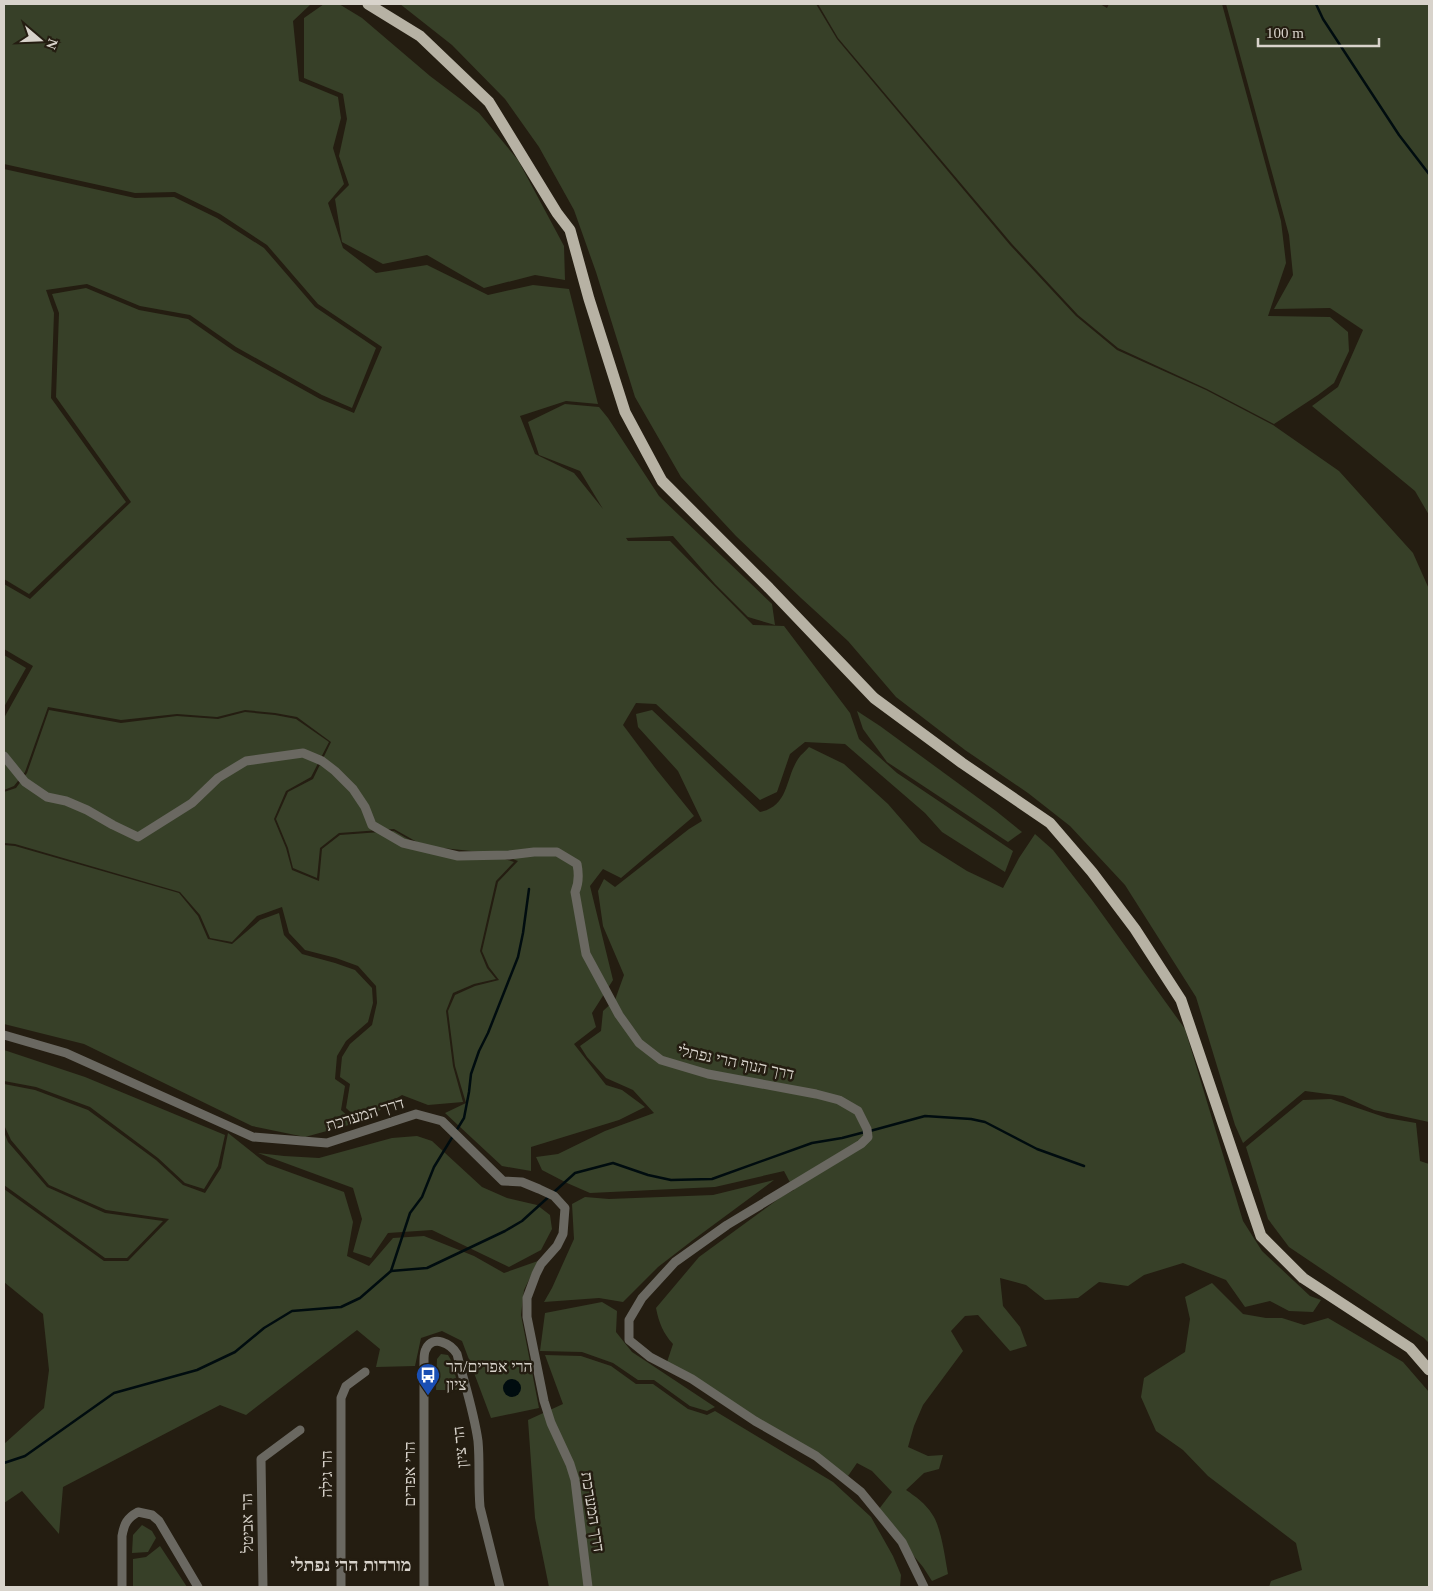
<svg xmlns="http://www.w3.org/2000/svg" width="1433" height="1591" font-family="'Times New Roman','Noto Sans Hebrew',serif">
<style>
.green{fill:#374028}
.water{fill:#000c0f}
.lines{fill:none;stroke-linecap:round;stroke-linejoin:round}
.stream{stroke:#000c0f;stroke-width:2.5}
.minor{stroke:#6a6861;stroke-width:9}
.major{stroke:#b7b2a4;stroke-width:11}
.labels{text-anchor:middle;dominant-baseline:central;stroke-width:5;stroke-linejoin:round;paint-order:stroke}
.street-label{font-size:16px;fill:#d8d3cb;stroke:#241d11}
.poi-label{font-size:16px;fill:#d8d3cb;stroke:#241d11;text-anchor:start}
.neighbourhood-label{font-size:18px;font-weight:bold;fill:#d8d3cb;stroke:#241d11}
</style>
<rect width="100%" height="100%" fill="#241d11"/>
<g class="green">
<path d="M4,4h307l-18,17 6,60 39,16 3,21 -8,30 11,36 -16,19 15,45 33,25 51,-8 61,30 45,-10 36,4 29,115 -32,-3 -46,15 15,38 39,19 29,36 -23,-38 -41,-16 -11,-33 37,-18 34,3 9,11 51,78 113,108 3,21 -27,-8 -33,-33 -42,-48 -47,2 2,3h42l83,84 31,1 66,87 9,26 38,34 116,78 -8,21 -63,-40 -17,-19 -80,-69 -40,-2 -15,12 -13,38 -17,8 -104,-96 -20,-1 -13,22 33,44 38,47 -73,62 -18,-9 -13,17 23,94 -21,33 4,14 -22,17 32,41 16,5 23,17 -26,13 -88,27v24l-29,-5 -57,-53 21,-10 -11,-37 -7,-55 7,-16 20,-9 24,-6 -10,-13 -7,-16 16,-69 20,-21 -19,-7 -75,-8 -30,-17 -55,4 -19,15 -3,30 -24,-10 -5,-20 -12,-29 12,-27 25,-13 18,-37 -34,-25 -22,-4 -30,-3 -28,7 -40,-3 -56,6 -73,-13 -23,65 -11,14 -10,4v-72l29,-52 -29,-17v-65l26,15 101,-97 -75,-105 3,-84 -7,-19 34,-6 53,22 49,9 46,32 86,48 34,14 28,-66 -64,-43 -51,-59 -47,-31 -45,-22 -40,1 -131,-29z"/>
<path d="M324,4h15l23,14 68,58 49,37 39,47 46,86 1,34 -30,-5 -51,13 -57,-33 -44,9 -41,-22 -7,-43 14,-14 -10,-29 8,-37 -4,-25 -39,-16v-60z"/>
<path d="M400,4h416l21,35 173,206 66,71 41,34 89,40 67,35 66,46 74,82 16,36v533l-55,-12 -31,-14 -38,-5 -62,52 -8,-18 -39,-128 -71,-112 -55,-59 -42,-33 -63,-43 -69,-53 -48,-56 -47,-43 -65,-62 -55,-59 -46,-80 -39,-125 -22,-62 -35,-63 -34,-48 -53,-54z"/>
<path d="M818,4h282l7,4 2,-4h113l59,217 5,42 -18,53 62,1 18,15 1,19 -15,32 -16,12 -44,29 -67,-35 -89,-41 -40,-33 -66,-71 -174,-206z"/>
<path d="M1226,4h203v511l-14,-24 -103,-85 26,-19 25,-57 -33,-22 -56,1 19,-34 -4,-40z"/>
<path d="M4,169l131,29 39,-1 43,21 47,30 51,59 61,41 -24,60 -30,-13 -86,-48 -46,-32 -50,-9 -53,-22 -41,6 8,23 -3,85 75,104 -97,92 -25,-15z"/>
<path d="M4,655l22,13 -22,39z"/>
<path d="M49,710l72,13 56,-7 41,3 27,-7 30,3 21,4 33,23 -18,35 -25,14 -12,28 12,29 6,22 27,11 3,-32 18,-14 54,-4 30,17 75,9 15,5 -18,19 -16,70 7,17 9,11 -22,5 -21,9 -7,18 7,55 10,36 -35,3 -26,-10 -15,9 -15,13 -15,1 -11,-10 4,-24 -10,-7 2,-20 8,-13 22,-19 5,-22 -1,-17 -18,-20 -22,-8 -31,-8 -16,-17 -7,-26 -25,9 -25,26 -22,-4 -10,-23 -20,-23 -165,-48 -11,-1v-51l12,-4 11,-15z"/>
<path d="M652,710l108,102c29,-6 25,-33 38,-53 3,-5 8,-8 11,-12l35,17 44,40 33,38 46,29 36,17 16,-30 16,-24 18,16 39,50 93,129 58,192 19,30 48,45 11,4 -8,12 -24,-1 -19,-10 -25,6 -19,-27 -43,-17 -39,12 -16,11 -29,-4 -21,16 -33,2 -19,-15 -26,-7 3,28 17,21 7,19 -17,5 -32,-36 -13,1 -14,15 12,20 -40,54 -9,21 -6,21 20,9 15,-1 -4,14 -15,4 -18,17c9,6 20,14 26,24 9,12 13,44 16,60l-16,7 -9,-14 -40,-48 -4,-10 13,-17 -20,-21 -15,-8 -9,13 -181,-114 6,-18c-10,-11 -14,-21 -17,-36l43,-51 82,-60 13,-7 -10,-19 -69,16 -125,6 -23,-10 -25,-13 -6,-13 22,-3 47,-23 49,-18 -21,-23 -27,-12 -19,-21 -7,-11 21,-15 2,-20 12,-11 9,-25 -21,-49 -5,-35 6,-12 11,8 74,-58 13,-8 -24,-50 -40,-44 -2,-13z"/>
<path d="M857,711l23,15 116,85 26,21 -14,10 -121,-80 -24,-33z"/>
<path d="M4,845l11,1 164,47 19,23 10,23 24,5 28,-24 19,-7 5,22 18,19 33,9 20,7 17,18 1,15 -5,19 -22,19 -9,15 -2,23 10,7 -4,24 15,13 -51,14 -53,-11 -168,-82 -80,-20z"/>
<path d="M4,1050l81,27 140,58 -7,31 -14,23 -19,-6 -27,-25 -68,-51 -54,-20 -32,-6z"/>
<path d="M4,1084l31,6 53,20 68,50 27,25 22,8 16,-25 7,-35 39,31 77,28 9,30 -6,34 22,10 24,-28 31,-2 50,20 30,17 34,-12 -14,29 -3,25 18,93 -48,10 -29,-77 -20,-10 -21,7 -6,28 -39,1 4,-18 -23,-19 -111,85 -26,-10 -157,82 -4,47 -37,-43 -18,12v-59l40,-36 5,-38 -6,-56 -39,-32v-93l100,72h24l41,-42 -63,-9 -57,-25 -38,-45 -7,-15z"/>
<path d="M1331,1099l56,19 29,5 4,38 9,3v179l-5,-5 -135,-91 -21,-28 -22,-72 57,-47z"/>
<path d="M4,1132l4,10 39,45 58,26 58,8 -36,37h-22l-101,-73z"/>
<path d="M417,1136l15,5 50,46 25,11 30,7 13,10 2,14 -11,21 -32,17 -77,-37 -44,3 -17,25 -18,-6 9,-33 -9,-31 -95,-35 26,3 35,2 73,-20z"/>
<path d="M774,1180l-81,60 -35,27 -35,35 -24,-4 -55,4 8,-14 22,-49 -2,-35 13,-7 24,2 104,-4z"/>
<path d="M1212,1283l31,31 23,4h16l22,7 24,-7 75,44 26,30v195h-160l2,-6 31,-11 -6,-27 -88,-67 -25,-26 -27,-19 -15,-34 3,-19 41,-26 5,-33 -5,-22z"/>
<path d="M602,1302l15,9 -1,21 16,20 83,55 -8,4 -17,-5 -36,-26h-16l-25,-17 -31,-11 -42,-1 5,-38z"/>
<path d="M441,1354l7,1 4,7 7,28h-23l1,-31z"/>
<path d="M545,1355l36,1 30,10 25,18h17l35,25 19,6 8,-4 118,71 38,35 22,39 8,19 -1,12h-351l-14,-69 -7,-98 35,-16z"/>
<path d="M142,1525l10,6 4,7 -8,14 -16,1 1,-18z"/>
<path d="M160,1546l27,41h-54v-28l13,-2z"/>
</g>
<circle class="water" cx="512" cy="1388" r="9"/>
<g class="lines">
<g class="stream">
<path d="M1316,4l7,15 76,116 30,39"/>
<path d="M870,1131l55,-15 46,3 14,3 52,27 47,17"/>
<path d="M391,1271l19,-58 12,-16 12,-30 30,-49 5,-26 2,-18 8,-23 9,-18 30,-76 5,-24 6,-44"/>
<path d="M4,1463l21,-7 89,-63 83,-23 38,-18 29,-24 28,-17 49,-4 19,-9 31,-27 36,-3 78,-37 17,-10 53,-48 38,-10 35,12 23,5 41,-1 100,-36 30,-5 23,-6"/>
</g>
<g class="minor">
<path d="M4,756l21,26 22,15 19,4 21,9 26,15 25,12 54,-34 26,-25 28,-17 57,-8 19,8 13,10 18,18 12,18 7,18 31,18 55,13 51,-1 25,-3h23l20,12c2,10 2,19 -2,28l11,62 33,61 20,28 22,17 47,14 108,20 23,6 19,11 9,18 1,8 -7,7 -134,81 -52,37 -33,36 -13,22v20l21,17 42,22 63,42 61,35 45,36 41,50 22,45"/>
<path d="M4,1035l62,18 187,84 74,6 89,-29 26,7 61,60 19,1 17,7 15,7 11,12 -2,26 -6,12 -16,18 -5,10 -9,24v19l17,84 7,22 19,41 5,16 13,107"/>
<path d="M122,1587v-51c2,-12 5,-18 16,-24l14,3 7,6 39,66"/>
<path d="M263,1587l-2,-128 39,-29"/>
<path d="M341,1587v-189l5,-12 19,-14"/>
<path d="M424,1587v-226c0,-4 0,-9 2,-12 7,-15 25,-5 31,5 7,28 17,58 21,87 2,21 0,44 2,66l20,80"/>
</g>
<path class="major" d="M368,4l52,32 69,66 68,111 13,17 19,69 36,113 37,69 107,107 105,110 88,65 88,60 42,49 43,57 46,71 80,236 42,42 107,70 19,22"/>
</g>
<defs>
<g id="bus-pin" transform="scale(1.25)"><path d="M0 17L-7.5 6A9.5 9.5 0 1 1 7.5 6Z" fill="#1a4fb4" stroke="#241d11"/><path d="M-5-6H5V4H4V6H2V4H-2V6H-4V4H-5ZM-3.5-4V0h7V-4ZM-3.5 1.2v1.5H-2V1.2ZM2 1.2v1.5H3.5V1.2Z" fill="#fff"/></g>
</defs>
<g fill-rule="evenodd">
<use href="#bus-pin" x="428" y="1375"/>
</g>
<g class="labels">
<g class="street-label">
<text transform="translate(736 1062) rotate(12)">דרך הנוף הרי נפתלי</text>
<text transform="translate(365 1114) rotate(-17)">דרך המערכת</text>
<text transform="translate(460 1447) rotate(-96)">הר ציון</text>
<text transform="translate(326 1474) rotate(-90)">הר גילה</text>
<text transform="translate(409 1474) rotate(-90)">הרי אפרים</text>
<text transform="translate(593 1512) rotate(81)">דרך המערכת</text>
<text transform="translate(247 1523) rotate(-91)">הר אביטל</text>
</g>
<g class="poi-label">
<text x="446" y="1366">הרי אפרים/הר<tspan x="446" dy="18">ציון</tspan></text>
</g>
<g class="neighbourhood-label">
<text x="351" y="1565">מורדות הרי נפתלי</text>
</g>
</g>
<rect width="1433" height="1591" fill="none" stroke="#d8d3cb" stroke-width="10"/>
<g transform="translate(40 40) rotate(109)" stroke="#241d11" stroke-width="4" paint-order="stroke">
<path d="M0-4L9 19L0 12L-9 19Z" fill="#d8d3cb"/>
<text y="-8" font-size="14" font-weight="bold" text-anchor="middle" fill="#d8d3cb">N</text>
</g>
<path d="M1258 38v8h121v-8" fill="none" stroke="#d8d3cb" stroke-width="2.5"/>
<text x="1266" y="38" font-size="15" fill="#d8d3cb" stroke="#241d11" stroke-width="4" paint-order="stroke">100 m</text>
</svg>
